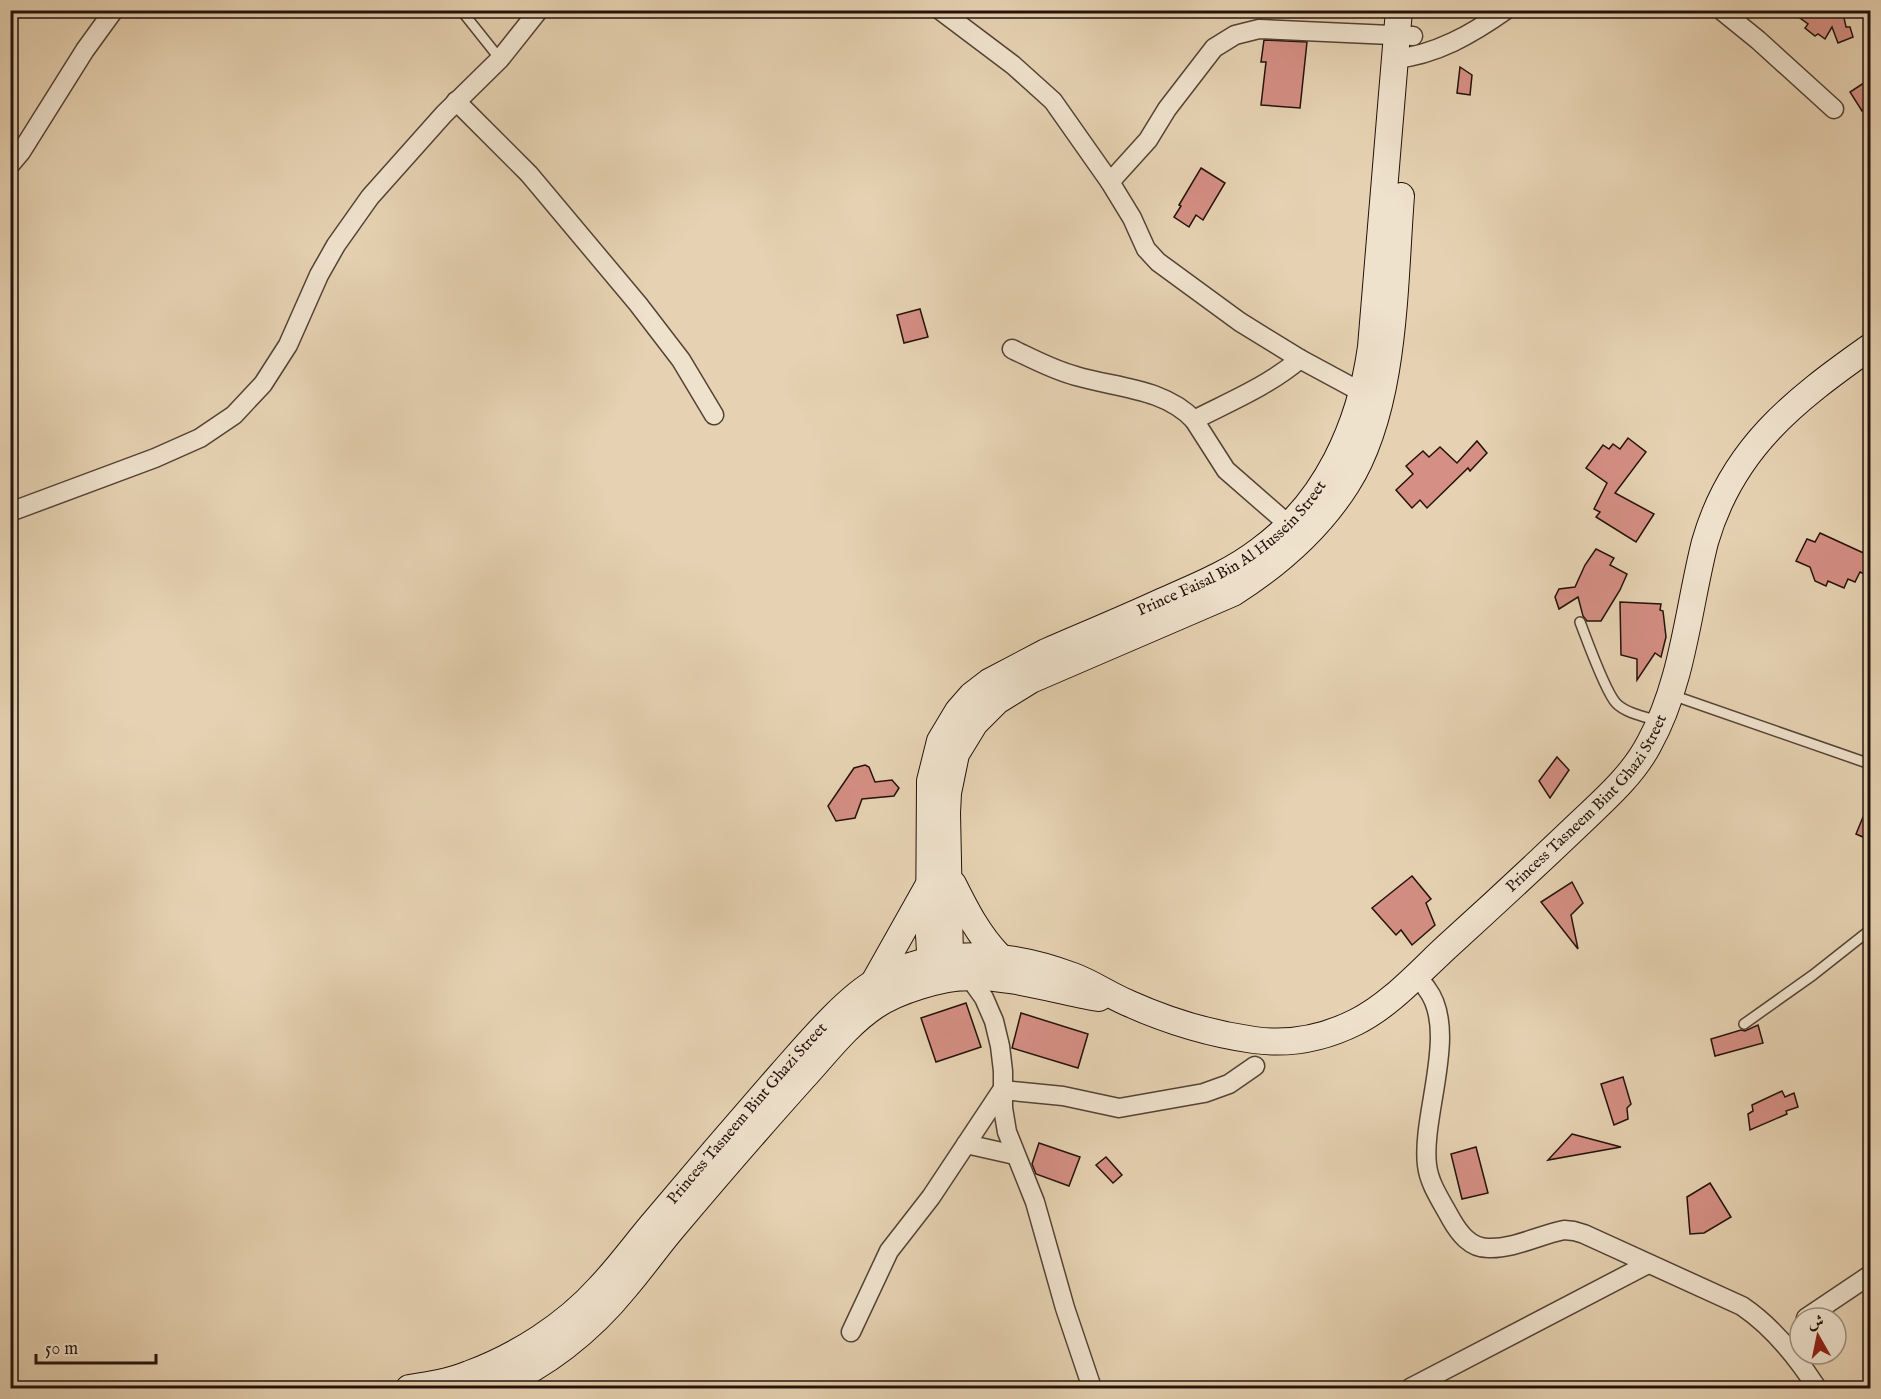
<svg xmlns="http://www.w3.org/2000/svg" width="1881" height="1399" font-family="'IM FELL English',Amiri,serif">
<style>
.building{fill:#d58f84;stroke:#24120b;stroke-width:1.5}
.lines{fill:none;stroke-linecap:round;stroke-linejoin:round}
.lane-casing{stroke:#544235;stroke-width:12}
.street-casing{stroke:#544235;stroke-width:21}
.secondary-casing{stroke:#24120b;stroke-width:28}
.lane{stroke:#efe2cd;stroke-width:9}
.street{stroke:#efe2cd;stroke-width:18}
.secondary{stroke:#efe2cd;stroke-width:26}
.labels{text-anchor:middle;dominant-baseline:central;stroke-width:4.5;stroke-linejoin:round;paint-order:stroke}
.street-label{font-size:16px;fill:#24120b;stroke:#efe2cd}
</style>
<rect width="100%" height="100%" fill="#e6d2b2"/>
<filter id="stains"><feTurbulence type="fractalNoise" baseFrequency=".00333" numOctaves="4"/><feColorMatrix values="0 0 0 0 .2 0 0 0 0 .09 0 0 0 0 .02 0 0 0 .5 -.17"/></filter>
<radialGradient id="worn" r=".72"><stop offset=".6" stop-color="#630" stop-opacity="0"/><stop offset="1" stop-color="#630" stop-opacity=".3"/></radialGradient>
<g class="building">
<path d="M1789,10h54l-2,4 2,-1 3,14h4l3,10 -15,6 -6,-16 -7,12 -7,-5 -3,2 -10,-8 3,-4z"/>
<path d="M1264,40l43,2 -7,66 -39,-3 5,-43h-5z"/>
<path d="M1460,67l12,8 -2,20 -13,-2z"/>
<path d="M1870,79v27l-8,5 -12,-19z"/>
<path d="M1201,168l24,15 -22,37 -7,-5 -7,12 -15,-10 7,-11 -2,-1z"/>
<path d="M920,309l8,28 -24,6 -7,-28z"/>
<path d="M1628,438l18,14 -31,41 39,21 -18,28 -40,-25 4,-5 -6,-3 13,-26 -21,-15 17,-23 6,4 4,-5 7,5z"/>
<path d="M1477,441l10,12 -17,18 -2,-3 -41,40 -7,-8 -8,8 -16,-18 17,-16 -7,-8 17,-15 6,6 11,-10 17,16z"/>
<path d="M1820,533l50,23 -6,18 -4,-2 -5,10 -7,-3 -4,9 -16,-7 -2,5 -11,-5 -5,-14 -14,-6 11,-22 8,3z"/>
<path d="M1596,549l18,9 -4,7 17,9 -7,16 -19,31h-14l-4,-5 -5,-19 -19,12 -4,-12 4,-8 16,-2 10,-22z"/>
<path d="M1620,602l41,2 -1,6 3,1 3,26 -5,20 -6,-4 -18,27v-21l-16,-4z"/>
<path d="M1557,757l12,13 -19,28 -11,-17z"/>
<path d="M865,765l4,2 6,15 17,-2 7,8 -5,8 -32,3 -7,19 -19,3 -8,-15 26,-38z"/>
<path d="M1870,800v40l-14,-6z"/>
<path d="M1412,876l19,23 -5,4 9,22 -23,20 -11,-15 -5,5 -24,-27z"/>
<path d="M1572,882l11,21 -12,12 7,34 -37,-47z"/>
<path d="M966,1003l15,44 -45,15 -15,-44z"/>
<path d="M1021,1013l67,21 -10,34 -66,-20z"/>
<path d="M1758,1025l5,18 -48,13 -4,-17 30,-9 4,1z"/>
<path d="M1623,1077l8,27 -4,4 1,11 -14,6 -13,-41z"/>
<path d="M1782,1091l3,6 9,-4 4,14 -12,4 1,3 -37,16 -2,-16 5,-3 -1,-6z"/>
<path d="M1572,1134l49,13 -73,13z"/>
<path d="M1039,1143l41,14 -11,29 -33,-12 -4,-10z"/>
<path d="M1476,1147l12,46 -26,6 -11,-45z"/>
<path d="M1106,1157l16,18 -9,8 -17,-18z"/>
<path d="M1710,1183l21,34 -27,16 -14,1 -3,-37z"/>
</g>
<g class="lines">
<g class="lane-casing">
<g id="lane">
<path d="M461,10l39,49"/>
<path d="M1580,622c7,18 25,69 36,81 9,10 30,14 43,18"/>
<path d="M1672,695l198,69"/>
<path d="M1744,1024l69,-49 57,-45"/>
</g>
</g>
<g class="street-casing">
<g id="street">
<path d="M940,10l73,55 40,36 57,81 22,36 14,31 12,13 82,60 60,37 63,34"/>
<path d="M1721,10l37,30 76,69"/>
<path d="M1394,59c42,-4 78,-25 112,-49"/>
<path d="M456,101l73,73 109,130 43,56 33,55"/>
<path d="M10,165l11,-13 64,-102 29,-40"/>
<path d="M1110,182l38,-42 19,-31 47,-61 21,-13 24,-6 154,7"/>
<path d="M1012,349c21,10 41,21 64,27 40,12 88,12 118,44"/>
<path d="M10,512l145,-54 45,-20 34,-23 29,-31 25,-39 31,-70 17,-30 34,-48 74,-83 56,-55 39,-49"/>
<path d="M1289,525l-63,-55 -32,-50c37,-19 74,-34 106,-61"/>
<path d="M1415,976c4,4 9,8 12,13 32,42 -6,126 0,176 2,19 15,37 24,54 8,14 19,29 37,29 26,1 51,-13 76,-18l10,1 10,3 158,72c31,21 55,51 75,82"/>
<path d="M969,977l15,21 10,23 6,25 3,25v37l4,24 28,70 30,106 27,80"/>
<path d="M966,1144l49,11"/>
<path d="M1806,1318l64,-43"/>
<path d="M851,1332l38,-81 42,-54 71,-107 61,6 56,12 85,-15 25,-9 26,-18"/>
<path d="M1410,1388l238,-124"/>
</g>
</g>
<g class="secondary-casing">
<g id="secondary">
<path d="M953,884c13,26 25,50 46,72"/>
<path d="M943,973l7,-15 -3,-145 1,-20 8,-39 19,-31 22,-22 34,-21 202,-87c44,-28 85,-63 114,-109 49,-77 47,-199 54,-288"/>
<path id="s1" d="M969,977c-13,1 -32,-1 -37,-17 -3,-7 -2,-16 -3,-24l1,-155 10,-40 18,-30 14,-16 17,-13 57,-30c39,-17 78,-33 117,-51 34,-15 67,-28 97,-51 66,-48 100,-124 111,-203l28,-337"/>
<path d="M874,982l54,-96"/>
<path id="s2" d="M409,1388c20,-3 41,-6 60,-14 48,-18 96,-48 131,-87 20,-21 37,-45 56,-67 42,-50 84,-99 126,-147 24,-27 64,-75 95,-92 60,-35 133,-29 196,-5 19,7 36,19 55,27 40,18 83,31 126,37 36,5 70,-2 102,-18 36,-18 65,-52 95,-79 43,-39 86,-79 129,-120 24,-23 53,-48 69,-79 34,-61 39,-135 56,-202 27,-94 90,-142 165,-195"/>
<path d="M492,1388c51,-19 99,-58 133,-100 17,-20 32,-41 48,-60 43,-51 87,-102 131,-151 22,-24 44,-53 71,-71 22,-15 67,-29 94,-29 44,-1 87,14 130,21"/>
</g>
</g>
<use href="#lane" class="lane"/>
<use href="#street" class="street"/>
<use href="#secondary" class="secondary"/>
</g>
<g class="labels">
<g class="street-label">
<text stroke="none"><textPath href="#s1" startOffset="622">Prince Faisal Bin Al Hussein Street</textPath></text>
<text stroke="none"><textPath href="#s2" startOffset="1455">Princess Tasneem Bint Ghazi Street</textPath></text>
<text stroke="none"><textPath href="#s2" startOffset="448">Princess Tasneem Bint Ghazi Street</textPath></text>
</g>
</g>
<rect width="1881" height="1399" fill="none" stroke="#e6d2b2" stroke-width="36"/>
<rect x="12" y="12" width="1857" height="1375" fill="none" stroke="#24120b" stroke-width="3"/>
<rect x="18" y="18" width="1845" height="1363" fill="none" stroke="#24120b" stroke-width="1.5"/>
<g transform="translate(1818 1336) rotate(351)"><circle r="28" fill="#efe2cd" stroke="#9e8f7f" stroke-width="1.5"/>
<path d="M0-4.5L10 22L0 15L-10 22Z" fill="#8f2418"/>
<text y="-9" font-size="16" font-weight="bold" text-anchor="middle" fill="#24120b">ش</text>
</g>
<path d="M36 1354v9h120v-9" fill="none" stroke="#24120b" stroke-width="3"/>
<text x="45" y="1354" font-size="18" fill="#24120b" stroke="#efe2cd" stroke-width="4.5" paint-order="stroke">50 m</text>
<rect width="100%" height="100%" filter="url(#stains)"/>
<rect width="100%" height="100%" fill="url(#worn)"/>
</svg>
